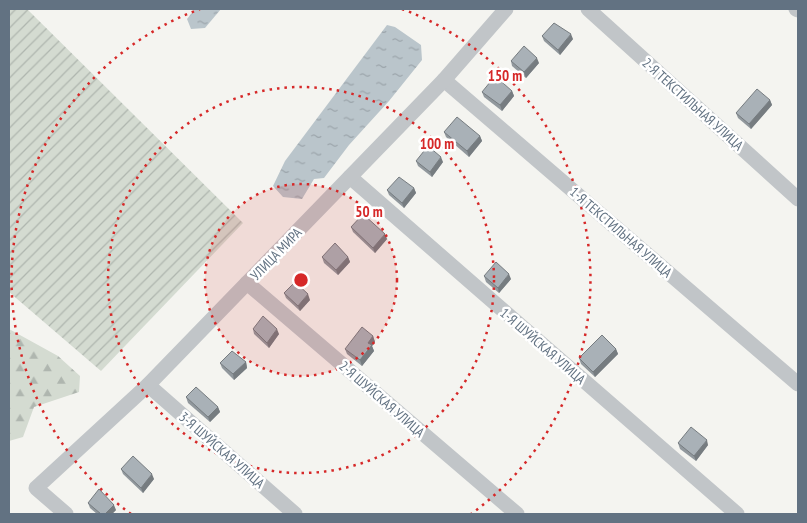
<svg xmlns="http://www.w3.org/2000/svg" width="807" height="523" font-family="'PT Sans Narrow',sans-serif">
<style>
.forest{fill:url(#forest-firs)}
.garden{fill:url(#garden-furrows)}
.water{fill:url(#water-ripples)}
.lines{fill:none;stroke-linecap:round;stroke-linejoin:round}
.street{stroke:#c1c5c8;stroke-width:15}
.wall{fill:#91989d}
.shaded-wall{fill:#767c80}
.building{fill:#a9b1b7;stroke:#767c80}
.ring{fill:none;stroke:#d62828;stroke-width:2.5;stroke-dasharray:2.5 5}
.labels{text-anchor:middle;dominant-baseline:central;stroke-width:5;stroke-linejoin:round;paint-order:stroke}
.street-label{font-size:14px;fill:#627282;stroke:#fff}
.centre{fill:#d62828;stroke:#fff;stroke-width:2.5}
.ring-label{font-size:15px;text-anchor:middle;font-weight:bold;fill:#d62828;stroke:#fff;stroke-width:5;stroke-linejoin:round;paint-order:stroke}
</style>
<defs>
<pattern id="forest-firs" width="22" height="20" patternUnits="userSpaceOnUse" patternTransform="scale(1.25)"><rect width="22" height="20" fill="#d4dbd1"/><path d="M5 1l3.5 6h-7zM16 11l3.5 6h-7z" fill="#afb6af"/></pattern>
<pattern id="garden-furrows" width="10" height="10" patternUnits="userSpaceOnUse" patternTransform="scale(1.25)"><rect width="10" height="10" fill="#d4dbd1"/><path d="M-1 1l2-2M0 10L10 0M9 11l2-2" fill="none" stroke="#afb6af"/></pattern>
<pattern id="water-ripples" width="26" height="14" patternUnits="userSpaceOnUse" patternTransform="scale(1.25)"><rect width="26" height="14" fill="#bac5cb"/><path d="M2 4q2-2 4 0t4 0M15 11q2-2 4 0t4 0" fill="none" stroke="#9ba4aa"/></pattern>
</defs>
<rect width="100%" height="100%" fill="#f4f4f0"/>
<path class="forest" d="M9,329l49,27 22,20 -1,16 -45,15 -11,30 -14,4z"/>
<path class="garden" d="M9,9h18l216,214 -142,148 -92,-79z"/>
<g class="water">
<path d="M195,9h26l-16,19 -14,1 -4,-10z"/>
<path d="M387,25l8,2 26,18 1,15 -33,41 -40,44 -25,33 -10,1 -12,20 -19,-2 -10,-11 12,-25z"/>
</g>
<g class="lines">
<g class="street">
<path d="M588,9l210,190"/>
<path d="M796,9l2,1"/>
<path d="M444,80l354,304"/>
<path d="M350,177l387,337"/>
<path d="M247,283l270,231"/>
<path d="M148,385l147,129"/>
<path d="M66,514l-30,-26 112,-103 296,-305 62,-71"/>
</g>
</g>
<g class="wall">
<path d="M542,36l31,3 -13,16 -16,-14z"/>
<path d="M511,61l28,2 -13,15 -14,-12z"/>
<path d="M512,91l2,5 -12,15 -18,-14 -2,-5z"/>
<path d="M770,100l2,5 -21,24 -13,-11 -2,-5z"/>
<path d="M444,132l36,4 2,5 -13,16 -23,-20z"/>
<path d="M416,161l27,1 -11,15 -14,-11z"/>
<path d="M414,188l2,5 -12,15 -15,-13 -2,-5z"/>
<path d="M351,227l36,12 -12,14 -22,-21z"/>
<path d="M322,257h26l2,5 -12,13 -14,-12z"/>
<path d="M484,276l27,3 -12,14 -13,-11z"/>
<path d="M284,293l26,7 -10,11 -14,-13z"/>
<path d="M253,329l26,5 -10,14 -15,-14z"/>
<path d="M373,336l2,6 -3,4 2,5 -12,15 -15,-12 -2,-5z"/>
<path d="M616,349l2,5 -23,23 -14,-13 -2,-6z"/>
<path d="M246,362l1,6 -13,12 -12,-12 -2,-5z"/>
<path d="M186,397l32,10 2,5 -10,10 -22,-19z"/>
<path d="M678,443l30,2 -12,16 -16,-12z"/>
<path d="M121,469l33,10 -11,14 -20,-19z"/>
<path d="M88,503l28,7 -4,4h-15l-7,-6z"/>
</g>
<g class="shaded-wall">
<path d="M571,34l2,5 -13,16 -2,-5z"/>
<path d="M537,58l2,5 -13,15 -2,-6z"/>
<path d="M512,91l2,5 -12,15 -2,-6z"/>
<path d="M770,100l2,5 -21,24 -2,-5z"/>
<path d="M480,136l2,5 -13,16 -2,-6z"/>
<path d="M441,157l2,5 -11,15 -2,-5z"/>
<path d="M414,188l2,5 -12,15 -2,-5z"/>
<path d="M385,234l2,5 -12,14 -2,-5z"/>
<path d="M348,257l2,5 -12,13 -2,-5z"/>
<path d="M509,274l2,5 -12,14 -1,-5z"/>
<path d="M308,294l2,6 -10,11 -2,-5z"/>
<path d="M277,329l2,5 -10,14 -2,-5z"/>
<path d="M373,336l2,6 -3,4 2,5 -12,15 -2,-6 8,-17z"/>
<path d="M616,349l2,5 -23,23 -2,-5z"/>
<path d="M246,362l1,6 -13,12 -1,-6z"/>
<path d="M218,407l2,5 -10,10 -2,-5z"/>
<path d="M707,440l1,5 -12,16 -2,-5z"/>
<path d="M152,474l2,5 -11,14 -2,-5z"/>
<path d="M114,505l2,5 -4,4h-7z"/>
</g>
<g class="building">
<path d="M554,23l17,11 -13,16 -16,-14z"/>
<path d="M524,46l13,12 -13,14 -13,-11z"/>
<path d="M495,76l17,15 -12,14 -18,-13z"/>
<path d="M757,89l13,11 -21,24 -13,-11z"/>
<path d="M457,117l23,19 -13,15 -23,-19z"/>
<path d="M428,146l13,11 -11,15 -14,-11z"/>
<path d="M399,177l15,11 -12,15 -15,-13z"/>
<path d="M363,214l22,20 -12,14 -22,-21z"/>
<path d="M335,243l13,14 -12,13 -14,-13z"/>
<path d="M496,262l13,12 -11,14 -14,-12z"/>
<path d="M295,282l13,12 -10,12 -14,-13z"/>
<path d="M263,316l14,13 -10,14 -14,-14z"/>
<path d="M362,327l11,9 -5,7 4,2 -12,15 -15,-11z"/>
<path d="M602,335l14,14 -23,23 -14,-14z"/>
<path d="M232,351l14,11 -13,12 -13,-11z"/>
<path d="M196,387l22,20 -10,10 -22,-20z"/>
<path d="M691,427l16,13 -13,16 -16,-13z"/>
<path d="M133,456l19,18 -11,14 -20,-19z"/>
<path d="M99,489l15,16 -9,9h-4l-13,-11z"/>
</g>
<circle cx="301" cy="280" r="96" fill="#d62828" fill-opacity=".12"/>
<g class="ring">
<circle cx="301" cy="280" r="96"/>
<circle cx="301" cy="280" r="193"/>
<path d="M131 514A289 289 0 0 1 200 9M402 9A289 289 0 0 1 471 514"/>
</g>
<g class="labels">
<g class="street-label">
<text transform="translate(693 104) rotate(42)">2-Я ТЕКСТИЛЬНАЯ УЛИЦА</text>
<text transform="translate(621 232) rotate(41)">1-Я ТЕКСТИЛЬНАЯ УЛИЦА</text>
<text transform="translate(276 254) rotate(-46)">УЛИЦА МИРА</text>
<text transform="translate(543 346) rotate(41)">1-Я ШУЙСКАЯ УЛИЦА</text>
<text transform="translate(382 399) rotate(41)">2-Я ШУЙСКАЯ УЛИЦА</text>
<text transform="translate(222 450) rotate(41)">3-Я ШУЙСКАЯ УЛИЦА</text>
</g>
</g>
<circle cx="301" cy="280" r="8" class="centre"/>
<g class="ring-label">
<text x="505" y="81">150 m</text>
<text x="437" y="149">100 m</text>
<text x="369" y="217">50 m</text>
</g>
<rect width="807" height="523" fill="none" stroke="#627282" stroke-width="20"/>
</svg>
